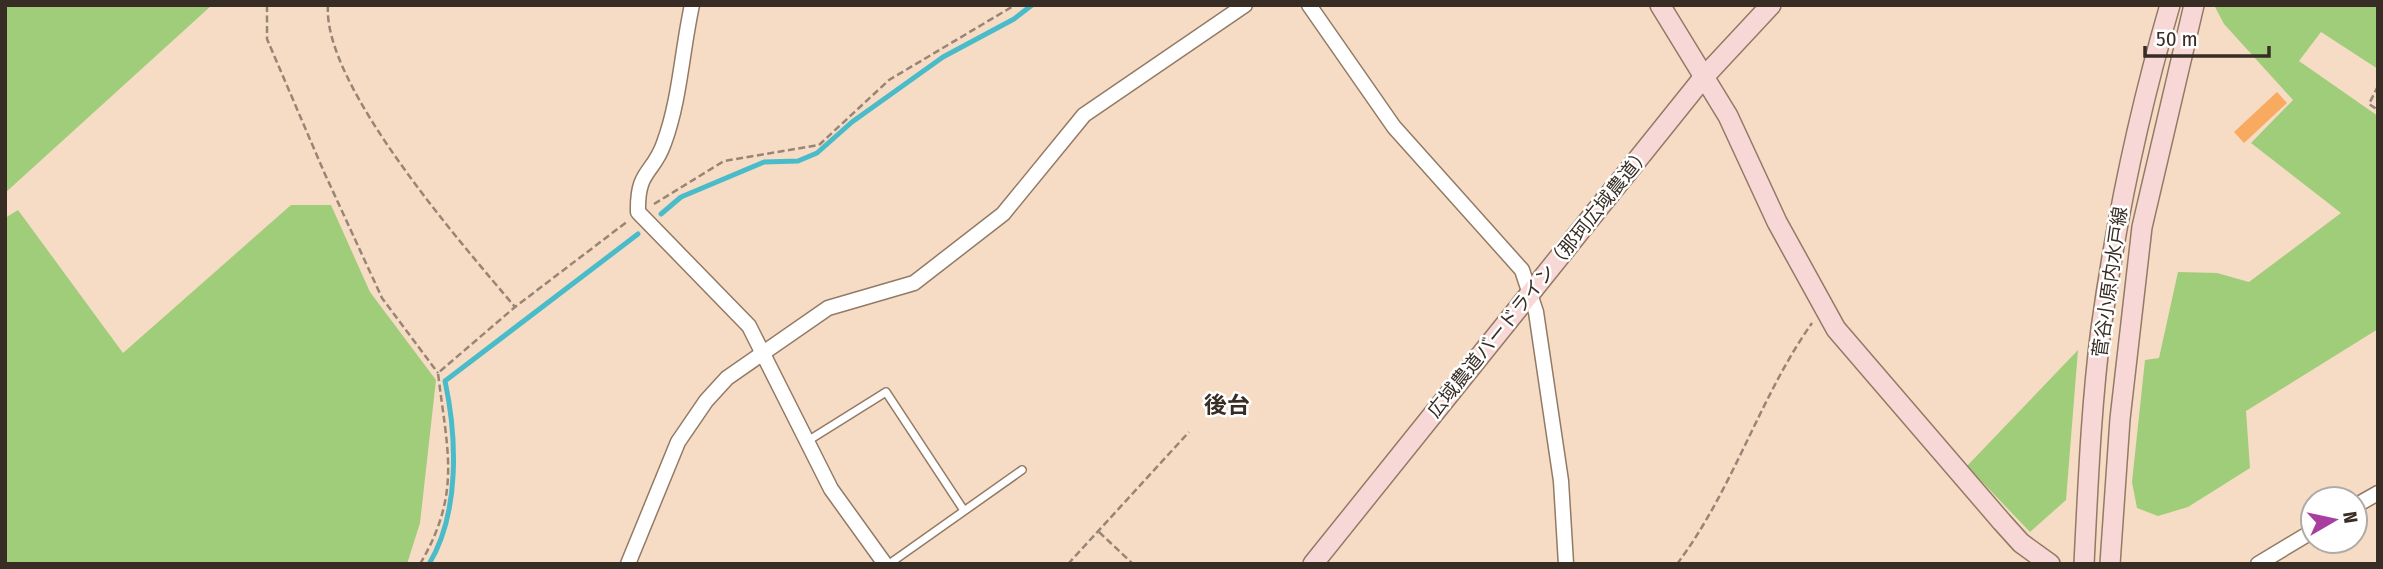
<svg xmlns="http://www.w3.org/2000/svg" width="2383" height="569" font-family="'Fira Sans Condensed','Noto Sans JP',sans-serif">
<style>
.green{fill:#9fcd7a}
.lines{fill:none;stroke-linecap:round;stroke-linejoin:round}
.stream{stroke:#4abbc9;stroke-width:5}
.building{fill:#f8aa60}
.lane-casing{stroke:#927a65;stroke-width:10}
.street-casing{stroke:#927a65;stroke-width:17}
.secondary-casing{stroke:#927a65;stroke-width:22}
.path{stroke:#988575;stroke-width:2.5;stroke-dasharray:7 3.5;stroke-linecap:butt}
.lane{stroke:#fff;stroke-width:7}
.street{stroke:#fff;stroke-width:14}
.secondary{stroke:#f7d8d6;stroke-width:19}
.labels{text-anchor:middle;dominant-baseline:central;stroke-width:5;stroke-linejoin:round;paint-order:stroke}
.street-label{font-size:19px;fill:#372d24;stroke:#fff}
.quarter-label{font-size:23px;font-weight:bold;fill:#372d24;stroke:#fff}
</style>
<rect width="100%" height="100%" fill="#f7dcc5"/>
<g class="green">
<path d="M5,5h207l-207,188z"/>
<path d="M2214,5h164v64l-57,-37 -22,29 79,55v213l-132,82 4,57 -62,39 -30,9 -21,-8 -5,-26 13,-122 14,-2 19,-86 39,1 32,9 92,-69 -90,-70 42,-43 -69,-76z"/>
<path d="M291,205h40l39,87 66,88 -16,143 -13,41h-402v-346l13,-8 105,143z"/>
<path d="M2078,350l-12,150 -36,32 -63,-66z"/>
</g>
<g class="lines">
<g class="stream">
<path d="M661,214l20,-17 83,-35 34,-1 19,-8 35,-31 91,-65 71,-38 18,-14"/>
<path d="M429,564c31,-51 28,-127 16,-183l193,-147"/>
</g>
</g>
<path class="building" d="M2277,92l10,11 -43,40 -10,-11z"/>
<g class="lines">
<g class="lane-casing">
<g id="lane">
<path d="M806,442l80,-50 77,117"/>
<path d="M889,564l133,-94"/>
</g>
</g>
<g class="street-casing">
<g id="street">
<path d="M692,5c-10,45 -12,95 -28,138 -11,32 -27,26 -26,69l111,114 82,163 54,75"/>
<path d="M1309,5l85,122 128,143 14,42 25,169 5,83"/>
<path d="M2355,506l23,-13"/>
<path d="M628,564l50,-122 28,-41 21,-23 101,-70 86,-25 89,-69 81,-99 161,-110"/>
<path d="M2258,564l55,-33"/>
</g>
</g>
<g class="secondary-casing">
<g id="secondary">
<path d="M1660,5l68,111 49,106 59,107 166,193 19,21 29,21"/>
<path d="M1313,564l390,-486 68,-73"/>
<path d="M2084,564c4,-78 7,-157 17,-235 15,-109 38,-218 69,-324"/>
<path d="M2110,564l10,-145 22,-192 52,-222"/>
</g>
</g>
<g class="path">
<path d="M267,5v34l57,133 58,126 56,75"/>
<path d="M328,5c-6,80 135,240 187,302"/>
<path d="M2378,86l-9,18 9,6"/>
<path d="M654,204l70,-43 95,-16 70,-65 126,-75"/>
<path d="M1099,532l34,32"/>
<path d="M420,564c42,-71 27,-114 18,-191l77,-66 113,-86"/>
<path d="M1068,564l121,-132"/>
<path d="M1677,564c56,-74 82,-166 135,-241"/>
</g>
<use href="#lane" class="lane"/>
<use href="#street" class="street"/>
<use href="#secondary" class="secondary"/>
</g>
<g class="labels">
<g class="street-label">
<text transform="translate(1539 282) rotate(-51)">広域農道バードライン（那珂広域農道）</text>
<text transform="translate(2110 282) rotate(-82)">菅谷小原内水戸線</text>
</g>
<g class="quarter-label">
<text x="1227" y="405">後台</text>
</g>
</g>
<rect width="2383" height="569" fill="none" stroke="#372d24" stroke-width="14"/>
<g transform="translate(2334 520) rotate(81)"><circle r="33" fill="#ffffff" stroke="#afaba7" stroke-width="2"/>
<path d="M0-5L12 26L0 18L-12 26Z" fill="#a83e9f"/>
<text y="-10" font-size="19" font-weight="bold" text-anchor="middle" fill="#372d24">N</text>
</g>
<path d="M2145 46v10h124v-10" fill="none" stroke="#372d24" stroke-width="3.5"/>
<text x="2156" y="46" font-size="21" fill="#372d24" stroke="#ffffff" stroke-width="5" paint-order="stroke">50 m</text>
</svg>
